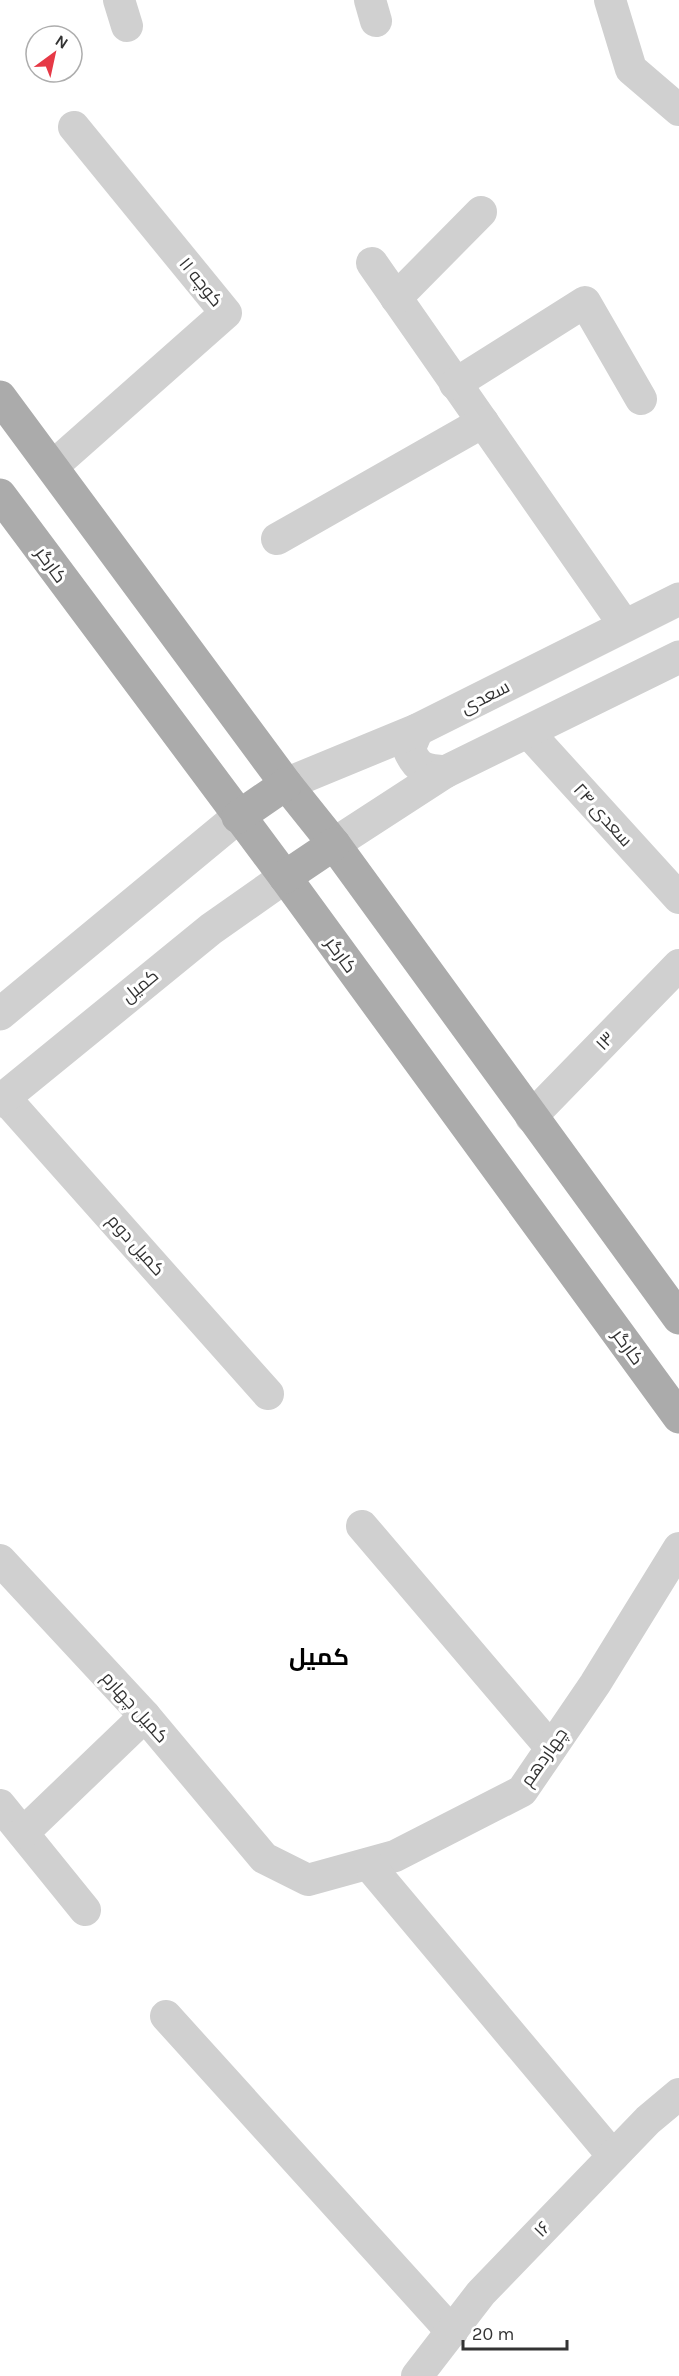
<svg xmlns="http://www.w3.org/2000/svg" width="679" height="2376" font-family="Karla,Cairo,sans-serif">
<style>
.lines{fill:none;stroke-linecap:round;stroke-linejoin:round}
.minor{stroke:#d0d0d0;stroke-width:32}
.tertiary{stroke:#d0d0d0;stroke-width:33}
.primary{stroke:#ababab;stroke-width:33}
.labels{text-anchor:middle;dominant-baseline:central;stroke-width:6;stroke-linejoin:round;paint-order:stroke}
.street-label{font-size:18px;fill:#333;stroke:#fff}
.district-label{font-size:24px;font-weight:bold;fill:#000;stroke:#fff}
</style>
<rect width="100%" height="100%" fill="#fff"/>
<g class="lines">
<g class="minor">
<path d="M119,0l8,26"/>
<path d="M370,0l6,21"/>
<path d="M610,0l21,69 48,41"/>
<path d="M372,263l253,363"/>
<path d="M396,298l85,-86"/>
<path d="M455,384l130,-82 56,97"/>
<path d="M52,467l174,-154 -152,-186"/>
<path d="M277,539l206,-117"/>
<path d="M528,732l151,166"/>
<path d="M4,1097l264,297"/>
<path d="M531,1117l148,-152"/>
<path d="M362,1526l189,222"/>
<path d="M0,1560l145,156 119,142 44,22 87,-24 127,-65 73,-107 84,-136"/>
<path d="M0,1805l85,105"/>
<path d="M23,1833l122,-117"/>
<path d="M368,1864l245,292"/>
<path d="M166,2016l286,316"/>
<path d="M417,2376l64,-83 167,-173 31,-26"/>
</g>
<g class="tertiary">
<path d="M417,730l-8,19c8,20 15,21 36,23"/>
<path d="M286,784l131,-54 262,-131"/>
<path d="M334,844l111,-72 234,-115"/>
<path d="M0,1014l238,-197"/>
<path d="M0,1101l211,-172 74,-52"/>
</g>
<g class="primary">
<path d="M0,397l286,387 48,60 345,474"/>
<path d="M0,495l285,382 394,540"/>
<path d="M238,817l48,-33"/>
<path d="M285,877l49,-33"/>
</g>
</g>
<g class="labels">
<g class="street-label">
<text transform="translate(201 282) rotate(51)">کوچه ۱۱</text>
<text transform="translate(51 565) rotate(54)">کارگر</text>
<text transform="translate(485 697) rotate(-27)">سعدی</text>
<text transform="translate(603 815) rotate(48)">سعدی ۲۴</text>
<text transform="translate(341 955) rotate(54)">کارگر</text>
<text transform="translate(140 986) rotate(-39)">کمیل</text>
<text transform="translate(605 1041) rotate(-46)">۱۳</text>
<text transform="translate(136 1245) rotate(48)">کمیل دوم</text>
<text transform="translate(628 1347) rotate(54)">کارگر</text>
<text transform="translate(135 1707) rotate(48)">کمیل چهارم</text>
<text transform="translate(544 1757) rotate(-55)">چهاردهم</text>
<text transform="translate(542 2229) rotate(-46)">۱۶</text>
</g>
<g class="district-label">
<text x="319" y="1657">کمیل</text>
</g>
</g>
<g transform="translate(54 54) rotate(33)"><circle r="28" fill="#ffffff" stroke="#adadad" stroke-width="1.5"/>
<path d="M0-4.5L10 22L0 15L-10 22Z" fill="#e63946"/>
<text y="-9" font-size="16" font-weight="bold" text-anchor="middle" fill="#333333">N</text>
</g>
<path d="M463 2340v9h104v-9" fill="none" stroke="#333333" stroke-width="3"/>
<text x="472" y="2340" font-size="18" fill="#333333" stroke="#ffffff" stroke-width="4.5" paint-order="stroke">20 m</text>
</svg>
